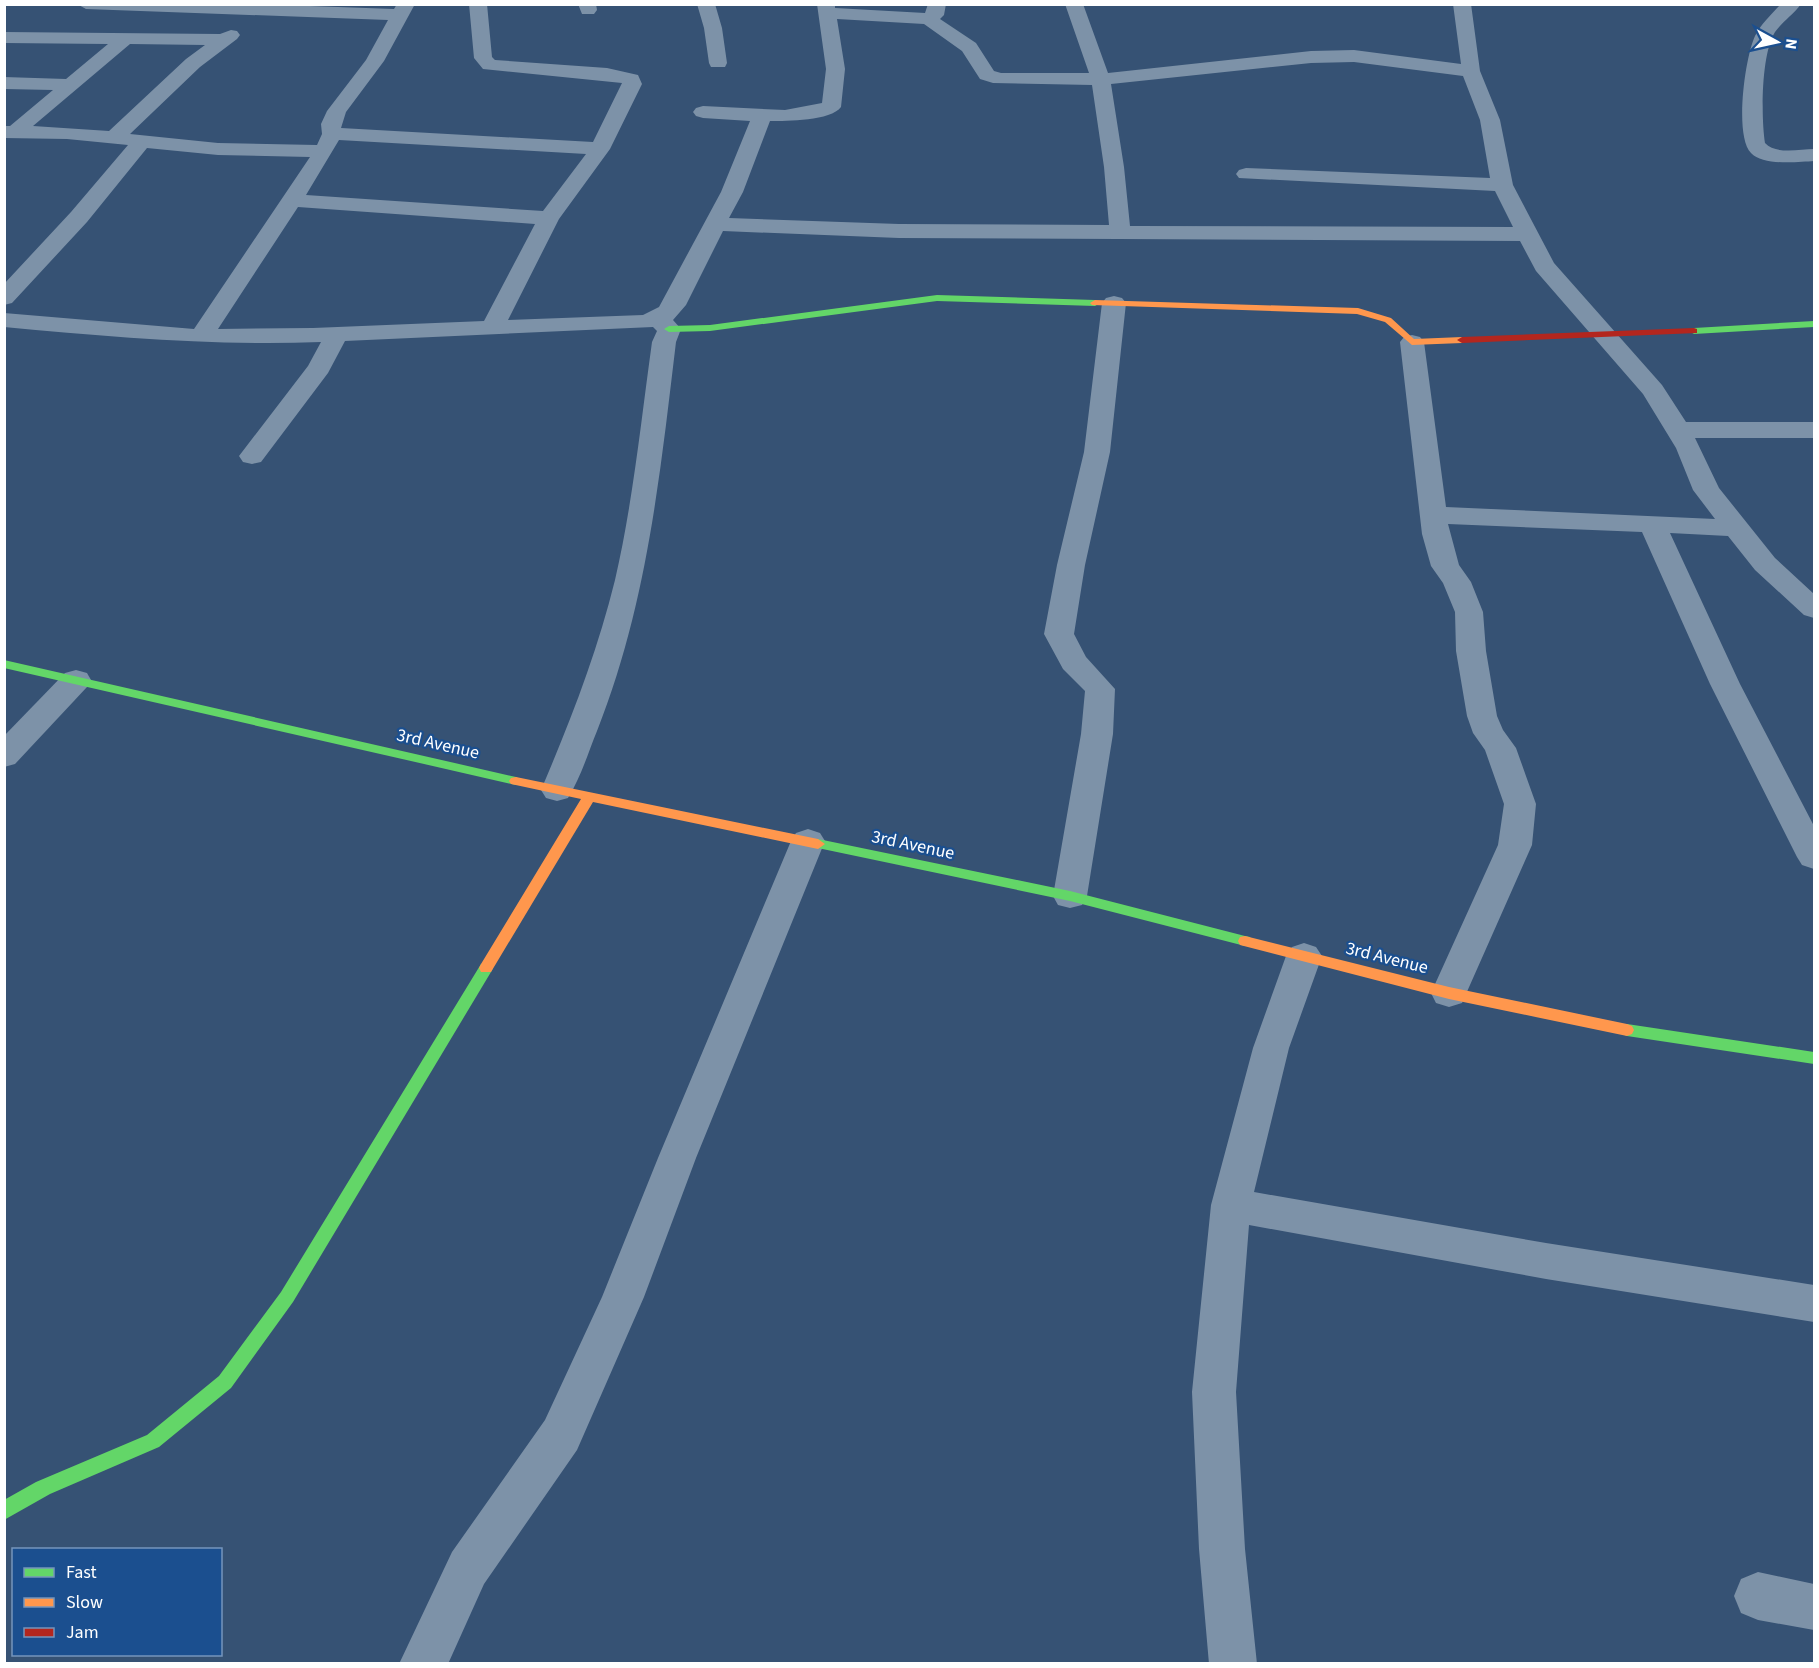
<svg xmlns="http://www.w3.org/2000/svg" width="1819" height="1668" font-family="'Source Sans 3',sans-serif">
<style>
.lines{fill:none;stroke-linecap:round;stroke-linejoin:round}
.street{fill:#7d92a8;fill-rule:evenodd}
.fast{fill:#63d668;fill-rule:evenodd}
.slow{fill:#ff974d;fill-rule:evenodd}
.jam{fill:#b3261e;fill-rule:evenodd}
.labels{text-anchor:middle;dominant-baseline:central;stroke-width:4.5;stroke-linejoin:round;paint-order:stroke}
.street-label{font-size:18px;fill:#fff;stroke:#1b4f8f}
</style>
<rect width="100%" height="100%" fill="#365274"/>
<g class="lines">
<g class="street">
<path d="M77,4h176l141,5 3,-5h18l-31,57 -38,51 -5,16 252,14 29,-59 -139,-14 -9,-11 -5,-54h18l5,53 3,3 112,8 31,7 4,9 -32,65 -51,70 -51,101 135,-5 16,-8 62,-115 29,-71 -47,-3 -7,-2 -3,-4 3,-4 7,-2 82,4 37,-7 4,-34 -9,-65h18v4l90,5 3,-9h18l-2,11 -4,4 36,24 18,28 7,2h88l-24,-69h18l25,69 203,-22 43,-1 107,14 -8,-60h18l9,67 20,49 13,65 41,78 108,122 24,37h128v16h-119l24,50 56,70 39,36v24l-10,-3 -49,-45 -27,-34 -58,-3 70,151 74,142v43l-12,-4 -5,-8 -87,-173 -68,-152 -194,-8 11,41 12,17 12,30 3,39 11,65 6,14 13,18 20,56 -4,41 -70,158 -13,4 -13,-4 -5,-10 67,-148 6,-41 -19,-54 -12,-17 -6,-17 -11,-65 -1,-39 -12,-29 -12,-17 -9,-32 -22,-192 4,-5 8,-2 8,2 4,5 22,165 269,12 -22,-29 -17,-42 -33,-54 -107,-123 -16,-30 -621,-3 -176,-7 -37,74 -13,15 8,9 -5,13c-16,133 -29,263 -79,389 -9,22 -16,46 -29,67l-11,3 -11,-3 -5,-8c29,-68 56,-137 74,-210 18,-78 26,-159 37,-238l5,-11 -4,-4 -308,14 -17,32 -67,89 -9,2 -9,-2 -4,-6 69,-90 13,-24c-107,4 -211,-5 -317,-15v-14l190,16 116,-172 -92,-2 -71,-7 -60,74 -75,81 -8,2v-21l67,-72 57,-67 -61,-6 -63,-1v-12h6l43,-36 -49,-1v-12l62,2 42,-35 -104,-1v-11l216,2 11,-4 6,1 3,4 -3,4 -37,28 -70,67 88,9 99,2 5,-11 -1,-10 6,-13 39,-51 22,-40 -302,-11zM837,19l87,5 38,27 18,28 13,4 99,2 12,82 5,58 -210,-1 -170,-6 14,-26 27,-71c17,0 61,0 71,-14l4,-38zM130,44l75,1 -19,14 -77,72 -76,-5zM1354,62l109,14 17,44 10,58 -244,-10 -7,2 -3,4 3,4 256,13 18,36 -383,-1 -6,-59 -13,-83 200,-21zM339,140l247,14 -43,57 -237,-16zM298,207l237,17 -51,97 -171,7 -95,1z"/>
<path d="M578,4h18l1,6 -3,4h-12z"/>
<path d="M697,4h18l7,24 5,35 -2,4h-14l-2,-4 -5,-35z"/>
<path d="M1781,4h20c-8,11 -19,18 -26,28 -14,22 -14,86 -10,111 11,12 35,6 49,6v12c-16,1 -51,5 -63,-8 -17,-17 -6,-96 4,-117 6,-12 17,-22 26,-32z"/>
<path d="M1114,296l8,2 4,5 -16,149 -25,113 -11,69 12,23 29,32 -2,45 -26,162 -5,9 -12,3 -12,-3 -5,-9 28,-162 4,-43 -22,-22 -19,-35 13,-69 27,-113 18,-149 4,-5z"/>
<path d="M76,670l11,3 4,7 -4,7 -72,77 -11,3v-31l61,-63z"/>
<path d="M808,829l12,4 5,8 -129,317 -52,139 -67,153 -93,134 -36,80h-49l53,-112 93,-132 57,-123 56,-139 133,-317 5,-8z"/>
<path d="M1304,943l12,4 6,9 -33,92 -35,144 292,51 268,42v37l-268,-43 -297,-54 -13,167 9,157 12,115h-48l-10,-115 -7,-157 19,-187 42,-157 33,-92 6,-9z"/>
<path d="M1758,1572l56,12v46l-56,-10 -17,-7 -7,-17 7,-17z"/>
</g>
<g class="fast">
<path d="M937,295l158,5 5,3 -5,3 -158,-5 -227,30 -41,1 -5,-3 5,-3 41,-1z"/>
<path d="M1814,321v6l-120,7 -5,-3 5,-3z"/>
<path d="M4,660l512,117 7,4 -7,4 -512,-117z"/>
<path d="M818,839l252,52 175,45 5,1 2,4 -2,4 -5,1 -175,-45 -257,-54 -2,-3 2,-3z"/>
<path d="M486,962l5,2 2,4 -2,4 -198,330 -62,86 -72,59 -109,47 -46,26v-20l32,-18 111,-47 72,-59 62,-84 200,-328z"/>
<path d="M1627,1024l187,28v12l-187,-28 -5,-2 -2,-4 2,-4z"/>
</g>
<g class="slow">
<path d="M1095,300l263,8 33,10 23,21 48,-2 5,3 -5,3 -50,2 -27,-23 -28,-8 -265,-9 -2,-2z"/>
<path d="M516,777l302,62 7,5 -7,5 -225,-47 -102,170h-10l-2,-4 2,-4 100,-165 -70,-15 -2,-3 2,-3z"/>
<path d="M1245,936l204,51 178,37 5,2 2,4 -2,4 -5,2 -178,-37 -209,-54 -2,-4 2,-4z"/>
</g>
<path class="jam" d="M1694,328l3,1v4l-235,10 -5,-3 5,-3z"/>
</g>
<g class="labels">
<g class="street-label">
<text transform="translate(438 744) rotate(13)">3rd Avenue</text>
<text transform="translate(913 845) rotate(12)">3rd Avenue</text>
<text transform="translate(1387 958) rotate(14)">3rd Avenue</text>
</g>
</g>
<rect width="1819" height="1668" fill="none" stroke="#ffffff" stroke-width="12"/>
<rect x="12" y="1548" width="210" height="108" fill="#1b4f8f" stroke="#7695bc" stroke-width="1.5"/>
<rect x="24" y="1568" width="30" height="9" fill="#63d668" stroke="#7695bc" stroke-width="1.5"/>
<text x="66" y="1578" font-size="18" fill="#ffffff">Fast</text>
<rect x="24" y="1598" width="30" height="9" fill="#ff974d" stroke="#7695bc" stroke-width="1.5"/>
<text x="66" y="1608" font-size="18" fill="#ffffff">Slow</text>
<rect x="24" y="1628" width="30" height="9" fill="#b3261e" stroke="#7695bc" stroke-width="1.5"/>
<text x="66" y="1638" font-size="18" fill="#ffffff">Jam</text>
<g transform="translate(1777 42) rotate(98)" stroke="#1b4f8f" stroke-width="4.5" paint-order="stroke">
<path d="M0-4.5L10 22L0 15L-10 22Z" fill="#ffffff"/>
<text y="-9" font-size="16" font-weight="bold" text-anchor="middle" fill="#ffffff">N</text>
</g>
</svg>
